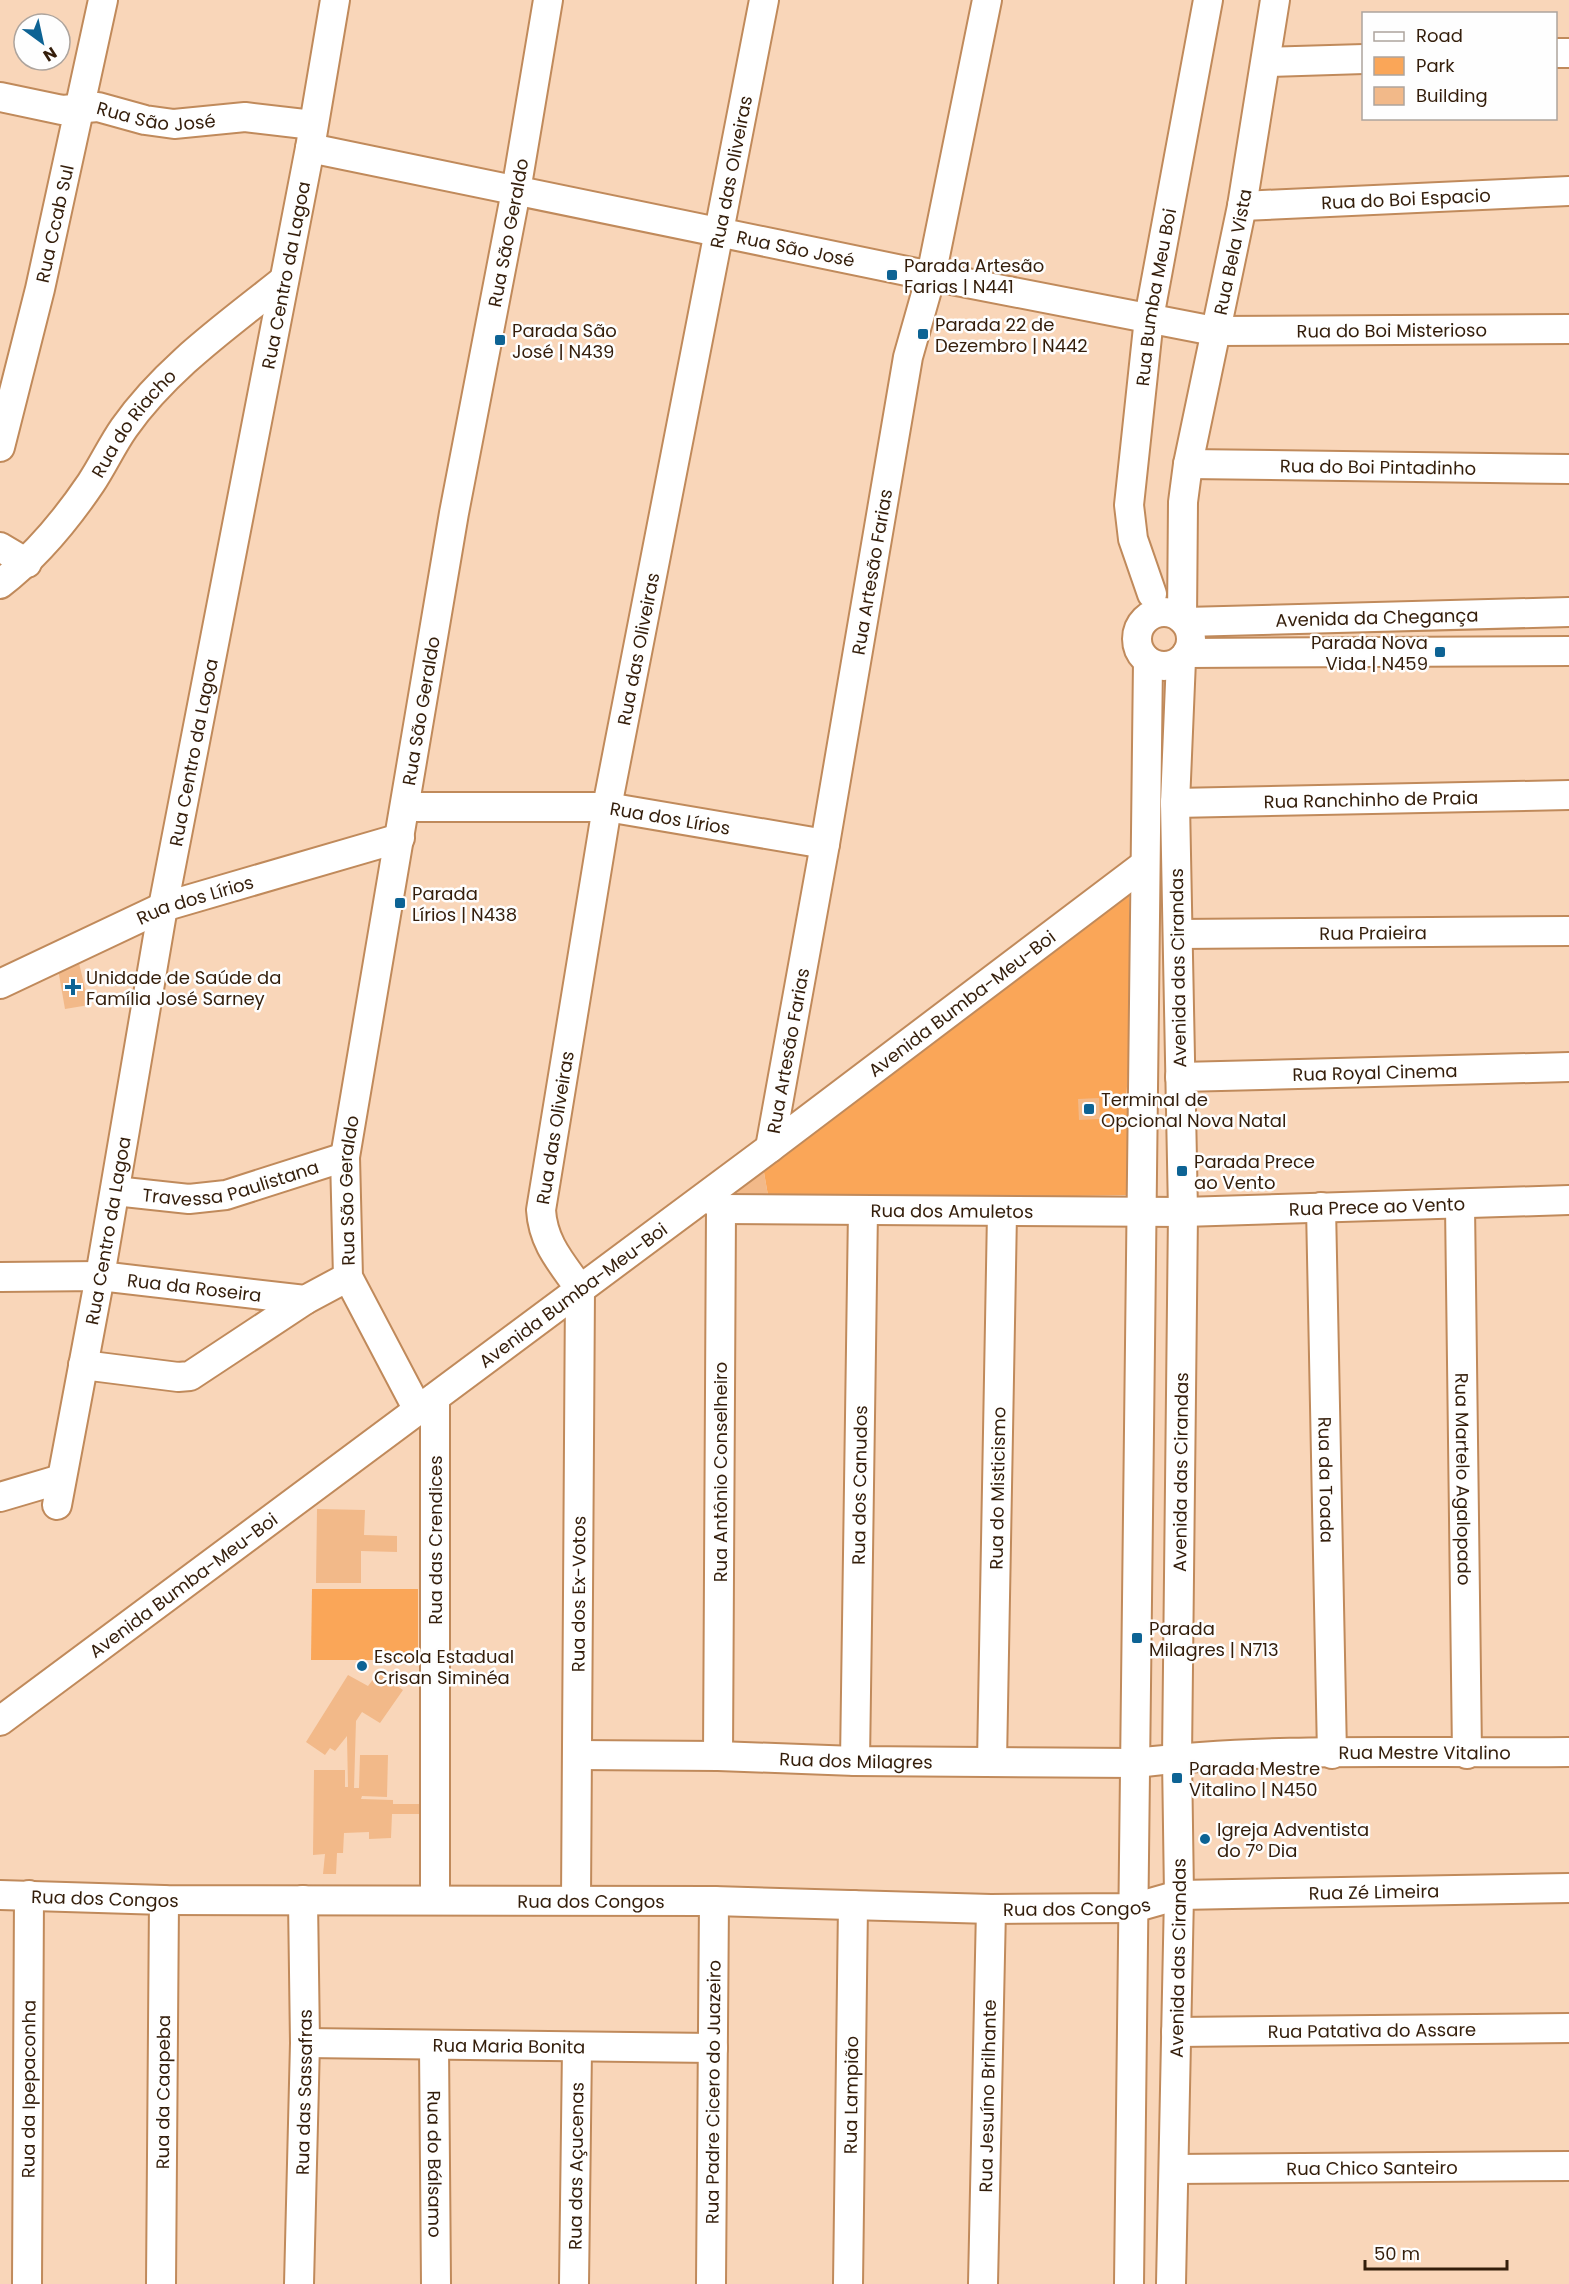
<svg xmlns="http://www.w3.org/2000/svg" width="1569" height="2284" font-family="Poppins,sans-serif">
<style>
.green{fill:#faa658}
.building{fill:#f2b989}
.lines{fill:none;stroke-linecap:round;stroke-linejoin:round}
.minor-casing{stroke:#c08a5b;stroke-width:32}
.minor{stroke:#fff;stroke-width:28}
.poi-dot{fill:#0d6394;stroke:#fefefe;stroke-width:2}
.labels{text-anchor:middle;dominant-baseline:central;stroke-width:5;stroke-linejoin:round;paint-order:stroke}
.street-label{font-size:18px;fill:#341e0b;stroke:#fefefe}
.poi-label{font-size:18px;fill:#341e0b;stroke:#fefefe;text-anchor:start}
</style>
<rect width="100%" height="100%" fill="#f9d6b9"/>
<g class="green">
<path d="M1129,892l2,149 -5,57 6,51 -3,46 -360,6 -7,-40z"/>
<path d="M312,1589h106v71h-107z"/>
</g>
<g class="building">
<path d="M79,963l10,42 -24,4 -7,-40z"/>
<path d="M1099,1098l1,21 -21,1 -1,-21z"/>
<path d="M762,1161l7,40 -41,-5z"/>
<path d="M317,1509l48,1 -1,25 33,1v16l-36,-1v32h-45z"/>
<path d="M378,1673l25,17 -23,33 -18,-11 -6,9 -2,67h5l1,-33h28l-1,42 -25,-1 -1,3 32,1v4h27v10h-28l-1,24 -22,1v-7l-25,1 -1,20h-6l-1,21h-13l2,-20 -12,1 1,-85h31v17h3l-1,-51 -12,15 -5,-3 -5,7 -19,-13 42,-67 20,11z"/>
</g>
<g class="lines">
<g class="minor-casing">
<g id="minor">
<path d="M1556,53h13"/>
<path d="M1266,62l98,-3"/>
<path id="s1" d="M0,97l62,13 36,-3 47,13 29,4 71,-7 68,8"/>
<path id="s2" d="M310,148l621,128 283,55 355,-2"/>
<path id="s3" d="M1242,206l327,-15"/>
<path id="s4" d="M0,447l40,-158 63,-289"/>
<path id="s5" d="M1188,464l381,5"/>
<path d="M0,547l27,16"/>
<path id="s6" d="M0,584c35,-27 66,-64 91,-101 12,-18 21,-38 33,-55 42,-60 104,-103 160,-148"/>
<path id="s7" d="M1152,594l-19,-55 -4,-34 20,-187 59,-318"/>
<circle cx="1164" cy="639" r="27"/>
<path id="s8" d="M1182,619l1,-117 5,-38 54,-258 33,-206"/>
<path id="s9" d="M1185,622l384,-10"/>
<path d="M1187,653l382,-2"/>
<path id="s10" d="M1175,803l394,-8"/>
<path id="s11" d="M405,807h202l218,37"/>
<path id="s12" d="M1178,934l391,-3"/>
<path id="s13" d="M0,984l163,-77 237,-69"/>
<path id="s14" d="M1180,1077l389,-10"/>
<path id="s15" d="M770,1148l55,-304 83,-487 23,-81 56,-276"/>
<path id="s16" d="M115,1191l74,8 37,-4 119,-38"/>
<path d="M709,1195l12,14 -3,547"/>
<path id="s17" d="M1460,1205l7,549"/>
<path id="s18" d="M1321,1207l11,547"/>
<path id="s19" d="M721,1209l462,3 386,-12"/>
<path id="s20" d="M0,1277l100,-1 205,24 43,-23"/>
<path d="M83,1365l95,12 12,-1 115,-76"/>
<path id="s21" d="M418,1410l-70,-133 -3,-120 109,-644 62,-322 32,-191"/>
<path d="M0,1497l61,-18"/>
<path id="s22" d="M57,1505l43,-229 63,-369 147,-759 25,-148"/>
<path id="s23" d="M0,1721l770,-573 374,-283"/>
<path id="s24" d="M577,1755l141,1 137,5 281,2c142,-17 290,-9 433,-11"/>
<path id="s25" d="M855,1761l8,-551"/>
<path id="s26" d="M992,1762l10,-549"/>
<path id="s27" d="M0,1895l164,5 550,1 277,8 142,-1 46,-13 390,-7"/>
<path d="M435,1899v-501"/>
<path id="s28" d="M576,1900l4,-611c-19,-27 -37,-46 -39,-79l66,-403 157,-807"/>
<path id="s29" d="M1176,2032l393,-4"/>
<path id="s30" d="M305,2043l408,5"/>
<path id="s31" d="M434,2046l2,238"/>
<path id="s32" d="M1174,2169l395,-3"/>
<path id="s33" d="M27,2284l2,-389"/>
<path id="s34" d="M161,2284l3,-384"/>
<path id="s35" d="M299,2284l6,-241 -2,-143"/>
<path id="s36" d="M574,2284l3,-236"/>
<path id="s37" d="M711,2284l3,-383"/>
<path id="s38" d="M848,2284l5,-379"/>
<path id="s39" d="M983,2284l8,-375"/>
<path d="M1129,2284l19,-1623"/>
<path id="s40" d="M1171,2284l8,-389 -2,-137 6,-546 -8,-409 6,-143"/>
</g>
</g>
<use href="#minor" class="minor"/>
</g>
<g class="poi-dot">
<rect x="886" y="269" width="12" height="12" rx="3"/>
<rect x="917" y="328" width="12" height="12" rx="3"/>
<rect x="494" y="334" width="12" height="12" rx="3"/>
<rect x="1434" y="646" width="12" height="12" rx="3"/>
<rect x="394" y="897" width="12" height="12" rx="3"/>
<path d="M70 978h6v6h6v6h-6v6h-6v-6h-6v-6h6z"/>
<rect x="1083" y="1103" width="12" height="12" rx="3"/>
<rect x="1176" y="1165" width="12" height="12" rx="3"/>
<rect x="1131" y="1632" width="12" height="12" rx="3"/>
<circle cx="362" cy="1666" r="6"/>
<rect x="1171" y="1772" width="12" height="12" rx="3"/>
<circle cx="1205" cy="1839" r="6"/>
</g>
<g class="labels">
<g class="street-label">
<text stroke="none"><textPath href="#s1" startOffset="159">Rua São José</textPath></text>
<text stroke="none"><textPath href="#s28" startOffset="1756">Rua das Oliveiras</textPath></text>
<text stroke="none"><textPath href="#s3" startOffset="164">Rua do Boi Espacio</textPath></text>
<text stroke="none"><textPath href="#s4" startOffset="230">Rua Ccab Sul</textPath></text>
<text stroke="none"><textPath href="#s21" startOffset="1209">Rua São Geraldo</textPath></text>
<text stroke="none"><textPath href="#s2" startOffset="496">Rua São José</textPath></text>
<text stroke="none"><textPath href="#s8" startOffset="372">Rua Bela Vista</textPath></text>
<text stroke="none"><textPath href="#s22" startOffset="1251">Rua Centro da Lagoa</textPath></text>
<text stroke="none"><textPath href="#s7" startOffset="302">Rua Bumba Meu Boi</textPath></text>
<text stroke="none"><textPath href="#s2" startOffset="1100">Rua do Boi Misterioso</textPath></text>
<text stroke="none"><textPath href="#s6" startOffset="210">Rua do Riacho</textPath></text>
<text stroke="none"><textPath href="#s5" startOffset="190">Rua do Boi Pintadinho</textPath></text>
<text stroke="none"><textPath href="#s15" startOffset="585">Rua Artesão Farias</textPath></text>
<text stroke="none"><textPath href="#s9" startOffset="192">Avenida da Chegança</textPath></text>
<text stroke="none"><textPath href="#s28" startOffset="1270">Rua das Oliveiras</textPath></text>
<text stroke="none"><textPath href="#s21" startOffset="723">Rua São Geraldo</textPath></text>
<text stroke="none"><textPath href="#s22" startOffset="765">Rua Centro da Lagoa</textPath></text>
<text stroke="none"><textPath href="#s10" startOffset="196">Rua Ranchinho de Praia</textPath></text>
<text stroke="none"><textPath href="#s11" startOffset="266">Rua dos Lírios</textPath></text>
<text stroke="none"><textPath href="#s13" startOffset="213">Rua dos Lírios</textPath></text>
<text stroke="none"><textPath href="#s12" startOffset="195">Rua Praieira</textPath></text>
<text transform="translate(1178 968) rotate(-91)">Avenida das Cirandas</text>
<text stroke="none"><textPath href="#s23" startOffset="1200">Avenida Bumba-Meu-Boi</textPath></text>
<text stroke="none"><textPath href="#s15" startOffset="99">Rua Artesão Farias</textPath></text>
<text stroke="none"><textPath href="#s14" startOffset="195">Rua Royal Cinema</textPath></text>
<text stroke="none"><textPath href="#s28" startOffset="784">Rua das Oliveiras</textPath></text>
<text stroke="none"><textPath href="#s16" startOffset="118">Travessa Paulistana</textPath></text>
<text stroke="none"><textPath href="#s21" startOffset="237">Rua São Geraldo</textPath></text>
<text stroke="none"><textPath href="#s19" startOffset="656">Rua Prece ao Vento</textPath></text>
<text stroke="none"><textPath href="#s19" startOffset="231">Rua dos Amuletos</textPath></text>
<text stroke="none"><textPath href="#s22" startOffset="279">Rua Centro da Lagoa</textPath></text>
<text stroke="none"><textPath href="#s20" startOffset="195">Rua da Roseira</textPath></text>
<text stroke="none"><textPath href="#s23" startOffset="714">Avenida Bumba-Meu-Boi</textPath></text>
<text transform="translate(720 1472) rotate(-90)">Rua Antônio Conselheiro</text>
<text stroke="none"><textPath href="#s40" startOffset="812">Avenida das Cirandas</textPath></text>
<text stroke="none"><textPath href="#s17" startOffset="274">Rua Martelo Agalopado</textPath></text>
<text stroke="none"><textPath href="#s18" startOffset="273">Rua da Toada</textPath></text>
<text stroke="none"><textPath href="#s25" startOffset="276">Rua dos Canudos</textPath></text>
<text stroke="none"><textPath href="#s26" startOffset="274">Rua do Misticismo</textPath></text>
<text transform="translate(435 1540) rotate(-90)">Rua das Crendices</text>
<text stroke="none"><textPath href="#s23" startOffset="228">Avenida Bumba-Meu-Boi</textPath></text>
<text stroke="none"><textPath href="#s28" startOffset="306">Rua dos Ex-Votos</textPath></text>
<text stroke="none"><textPath href="#s24" startOffset="848">Rua Mestre Vitalino</textPath></text>
<text stroke="none"><textPath href="#s24" startOffset="279">Rua dos Milagres</textPath></text>
<text stroke="none"><textPath href="#s27" startOffset="1376">Rua Zé Limeira</textPath></text>
<text stroke="none"><textPath href="#s27" startOffset="105">Rua dos Congos</textPath></text>
<text stroke="none"><textPath href="#s27" startOffset="591">Rua dos Congos</textPath></text>
<text stroke="none"><textPath href="#s27" startOffset="1077">Rua dos Congos</textPath></text>
<text stroke="none"><textPath href="#s40" startOffset="326">Avenida das Cirandas</textPath></text>
<text stroke="none"><textPath href="#s29" startOffset="196">Rua Patativa do Assare</textPath></text>
<text stroke="none"><textPath href="#s30" startOffset="204">Rua Maria Bonita</textPath></text>
<text stroke="none"><textPath href="#s33" startOffset="195">Rua da Ipepaconha</textPath></text>
<text stroke="none"><textPath href="#s34" startOffset="192">Rua da Caapeba</textPath></text>
<text stroke="none"><textPath href="#s35" startOffset="192">Rua das Sassafras</textPath></text>
<text stroke="none"><textPath href="#s37" startOffset="192">Rua Padre Cicero do Juazeiro</textPath></text>
<text stroke="none"><textPath href="#s38" startOffset="189">Rua Lampião</textPath></text>
<text stroke="none"><textPath href="#s39" startOffset="188">Rua Jesuíno Brilhante</textPath></text>
<text stroke="none"><textPath href="#s31" startOffset="118">Rua do Bálsamo</textPath></text>
<text stroke="none"><textPath href="#s36" startOffset="118">Rua das Açucenas</textPath></text>
<text stroke="none"><textPath href="#s32" startOffset="198">Rua Chico Santeiro</textPath></text>
</g>
<g class="poi-label">
<text x="904" y="265">Parada Artesão<tspan x="904" dy="21">Farias | N441</tspan></text>
<text x="935" y="324">Parada 22 de<tspan x="935" dy="21">Dezembro | N442</tspan></text>
<text x="512" y="330">Parada São<tspan x="512" dy="21">José | N439</tspan></text>
<text x="1428" y="642" text-anchor="end">Parada Nova<tspan x="1428" dy="21">Vida | N459</tspan></text>
<text x="412" y="893">Parada<tspan x="412" dy="21">Lírios | N438</tspan></text>
<text x="86" y="977">Unidade de Saúde da<tspan x="86" dy="21">Família José Sarney</tspan></text>
<text x="1101" y="1099">Terminal de<tspan x="1101" dy="21">Opcional Nova Natal</tspan></text>
<text x="1194" y="1161">Parada Prece<tspan x="1194" dy="21">ao Vento</tspan></text>
<text x="1149" y="1628">Parada<tspan x="1149" dy="21">Milagres | N713</tspan></text>
<text x="374" y="1656">Escola Estadual<tspan x="374" dy="21">Crisan Siminéa</tspan></text>
<text x="1189" y="1768">Parada Mestre<tspan x="1189" dy="21">Vitalino | N450</tspan></text>
<text x="1217" y="1829">Igreja Adventista<tspan x="1217" dy="21">do 7º Dia</tspan></text>
</g>
</g>
<rect x="1362" y="12" width="195" height="108" fill="#fefefe" stroke="#ada49d" stroke-width="1.5"/>
<rect x="1374" y="32" width="30" height="9" fill="#ffffff" stroke="#ada49d" stroke-width="1.5"/>
<text x="1416" y="42" font-size="18" fill="#341e0b">Road</text>
<rect x="1374" y="57" width="30" height="18" fill="#faa658" stroke="#ada49d" stroke-width="1.5"/>
<text x="1416" y="72" font-size="18" fill="#341e0b">Park</text>
<rect x="1374" y="87" width="30" height="18" fill="#f2b989" stroke="#ada49d" stroke-width="1.5"/>
<text x="1416" y="102" font-size="18" fill="#341e0b">Building</text>
<g transform="translate(42 42) rotate(147)"><circle r="28" fill="#fefefe" stroke="#ada49d" stroke-width="1.5"/>
<path d="M0-4.5L10 22L0 15L-10 22Z" fill="#0d6394"/>
<text y="-9" font-size="16" font-weight="bold" text-anchor="middle" fill="#341e0b">N</text>
</g>
<path d="M1365 2260v9h142v-9" fill="none" stroke="#341e0b" stroke-width="3"/>
<text x="1374" y="2260" font-size="18" fill="#341e0b" stroke="#fefefe" stroke-width="4.5" paint-order="stroke">50 m</text>
</svg>
